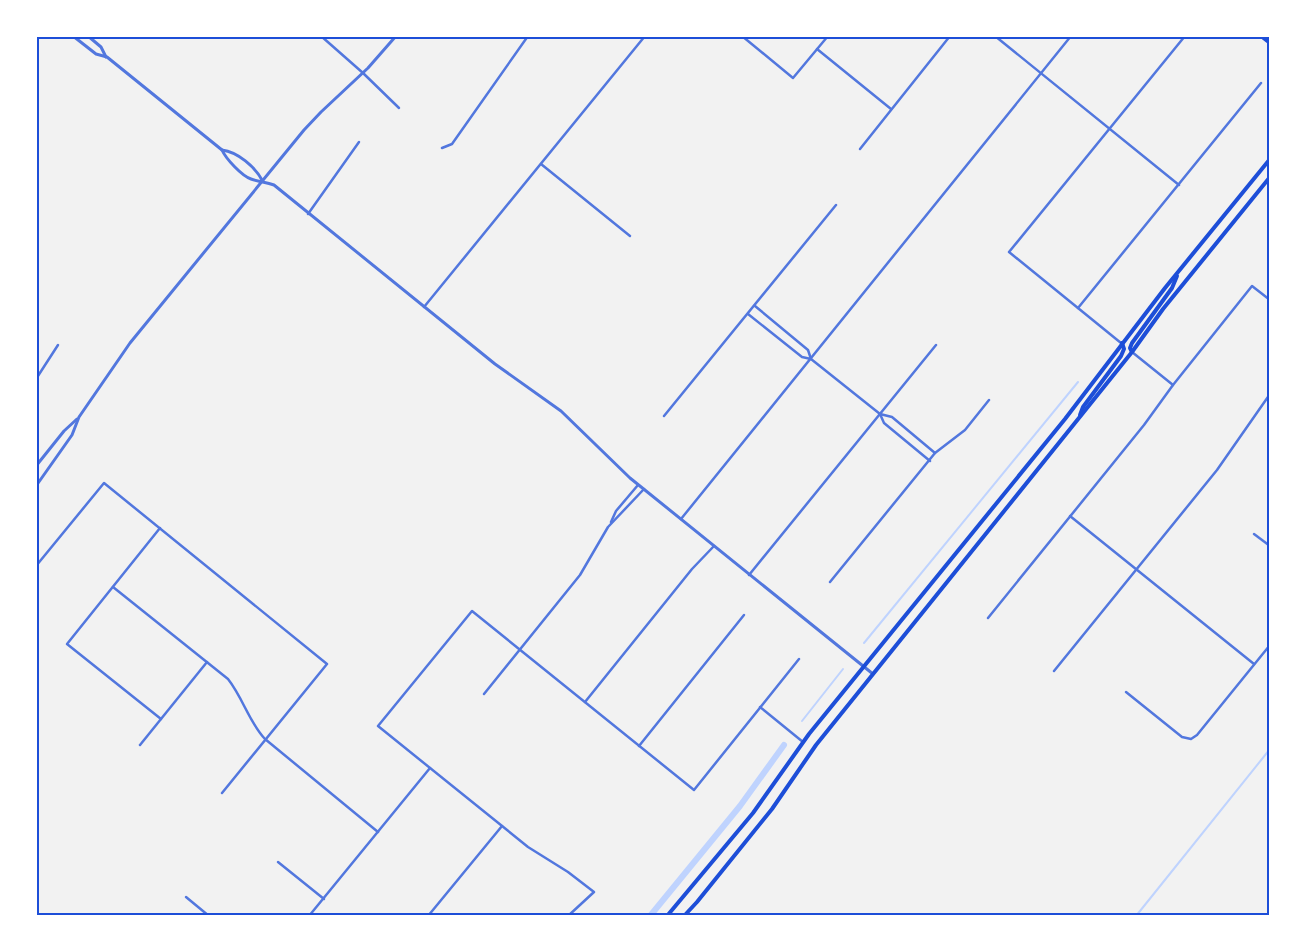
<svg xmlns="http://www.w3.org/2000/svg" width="1306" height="952" font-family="Manrope,sans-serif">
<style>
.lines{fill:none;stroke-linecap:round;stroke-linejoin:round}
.stream{stroke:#bfd3fe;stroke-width:2}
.canal{stroke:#bfd3fe;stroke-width:6}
.minor{stroke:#5277de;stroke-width:2.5}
.tertiary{stroke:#5277de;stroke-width:3}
.secondary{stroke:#1d4ed8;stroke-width:4}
.neatline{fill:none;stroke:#1d4ed8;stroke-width:2}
</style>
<rect width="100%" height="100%" fill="#f2f2f2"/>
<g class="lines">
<g class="stream">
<path d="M864,643l214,-261"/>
<path d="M802,721l41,-52"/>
<path d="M1136,916l134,-167"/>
</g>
<path class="canal" d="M650,916l90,-110 44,-61"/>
<g class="minor">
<path d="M321,36l42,37 36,35"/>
<path d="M742,36l51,42 35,-42"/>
<path d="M995,36l184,149"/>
<path d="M817,49l74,60"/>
<path d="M442,148l10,-4 76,-108"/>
<path d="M860,149l90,-113"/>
<path d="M541,164l89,72"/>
<path d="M308,214l51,-72"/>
<path d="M755,306l53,44 3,9 69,55 4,9 46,38"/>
<path d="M424,307l221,-271"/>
<path d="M1078,308l183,-225"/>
<path d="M748,314l54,43 9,2"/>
<path d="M1121,343l-112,-91 176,-216"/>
<path d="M1132,352l41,33"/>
<path d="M36,379l22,-34"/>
<path d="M880,414l12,3 43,36"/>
<path d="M664,416l172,-211"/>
<path d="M1070,516l184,148"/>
<path d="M681,519l390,-483"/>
<path d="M611,522l5,-11 22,-26"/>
<path d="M160,528l-93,116 94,75"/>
<path d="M1254,534l16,12"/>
<path d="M36,566l68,-83 223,181 -105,129"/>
<path d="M749,575l187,-230"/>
<path d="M830,582l105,-129 30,-23 24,-30"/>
<path d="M113,587l115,92c15,19 21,43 37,60l113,93"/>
<path d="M988,618l156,-193 29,-40 79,-99 18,14"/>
<path d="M1054,671l163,-201 53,-76"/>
<path d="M1126,692l56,45 9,2 6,-4 73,-90"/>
<path d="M484,694l96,-119 28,-48 36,-38"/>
<path d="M585,702l107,-133 22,-23"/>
<path d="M760,707l43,35"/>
<path d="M140,745l67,-83"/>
<path d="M639,746l105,-131"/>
<path d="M278,862l46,37"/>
<path d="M186,897l23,19"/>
<path d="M309,916l121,-148"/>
<path d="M428,916l74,-90"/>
<path d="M568,916l26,-24 -26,-20 -40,-25 -150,-121 94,-115 222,179 105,-131"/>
</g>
<g class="tertiary">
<path d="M73,36l23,18 11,3 115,93c4,9 20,26 29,29 8,3 14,3 23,6l221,179 66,47 69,67 243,196"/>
<path d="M88,36l13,11 5,10"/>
<path d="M222,150c16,2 33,17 40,30"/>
<path d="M36,466l28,-35 13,-12"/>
<path d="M36,486l36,-51 7,-18 51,-74 174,-213 17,-18 47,-44 28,-32"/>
</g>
<g class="secondary">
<path d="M1261,36l9,7"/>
<path d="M1132,352l-2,-4 2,-5 40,-55 5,-12"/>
<path d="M1080,415l3,-8 38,-51 3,-7 -2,-6"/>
<path d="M667,916l86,-103 56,-79 256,-315 100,-131 105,-129"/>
<path d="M684,916l13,-14 75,-93 44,-64 316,-393 31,-43 107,-132"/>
</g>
</g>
<rect width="1306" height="952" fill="none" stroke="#ffffff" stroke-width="75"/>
<rect x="38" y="38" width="1230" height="876" class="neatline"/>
</svg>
